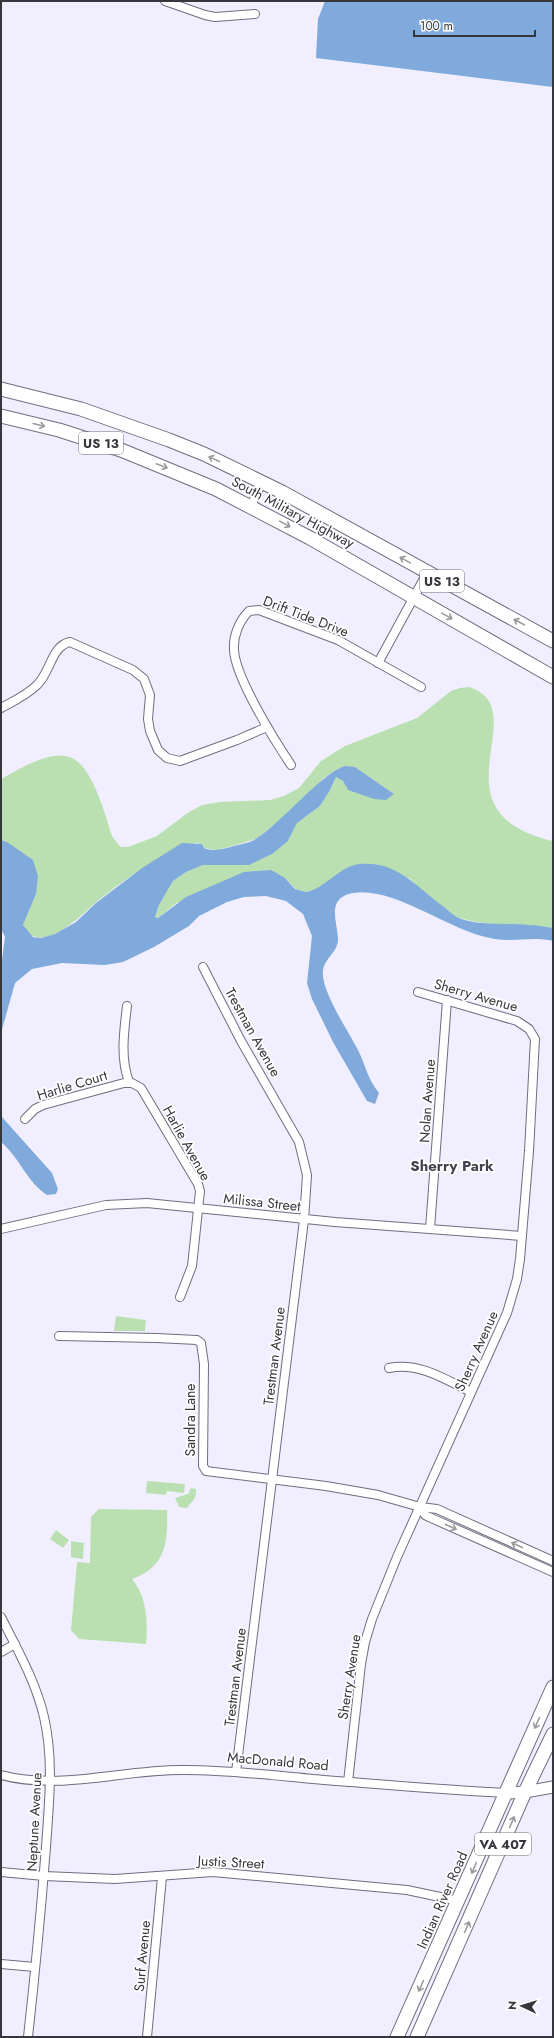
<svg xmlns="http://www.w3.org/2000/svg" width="554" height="2038" font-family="Jost,sans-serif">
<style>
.green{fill:#bae0b1}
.water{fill:#7faadb}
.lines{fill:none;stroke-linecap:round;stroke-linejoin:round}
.street-casing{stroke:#6e6d7e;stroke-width:10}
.secondary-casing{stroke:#6e6d7e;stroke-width:13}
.primary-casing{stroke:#6e6d7e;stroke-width:15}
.street{stroke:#fff;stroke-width:8}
.secondary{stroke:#fff;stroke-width:11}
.primary{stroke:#fff;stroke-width:13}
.oneway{stroke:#9a9a9e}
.labels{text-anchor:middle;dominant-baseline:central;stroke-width:3.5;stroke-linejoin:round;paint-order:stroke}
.shield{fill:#fff;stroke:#727277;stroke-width:1}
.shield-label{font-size:13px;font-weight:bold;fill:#36363d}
.street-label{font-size:14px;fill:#36363d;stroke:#fff}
.neighbourhood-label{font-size:15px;font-weight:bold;fill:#444251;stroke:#fff}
</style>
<rect width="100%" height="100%" fill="#f1efff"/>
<g class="green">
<path d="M469,687c69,22 -42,125 84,154v87c-30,-4 -63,-1 -93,-10 -14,-4 -40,-29 -51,-40l-103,14 -10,-3 -11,-11 -109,25 -18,15 -3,-1 4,-12 14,-24 13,-9 17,-7h46l39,-24 9,-18 23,-17 9,-14 7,-15 7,4 5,9 46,4 -39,-27 -16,1 -15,10 -37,36 -31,25 -38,11 -14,-2 -2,-4 -7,-1c-17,8 -36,15 -52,25 -16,10 -33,23 -48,35 -16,14 -55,55 -72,22l13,-31 -29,-52 -6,-2v-61c17,-9 51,-31 71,-21 21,10 33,56 40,78l5,7 4,4h7l29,-11 32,-24 13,-7 18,-3 50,-2 14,-4 15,-8 22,-27 24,-15 72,-28 34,-27 9,-3z"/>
<path d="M116,1316l30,4 -1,11h-31z"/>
<path d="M147,1481l38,3 -1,9 -17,-2 -1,4 -20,-2z"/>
<path d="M191,1488l5,1c1,11 -5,12 -9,19l-8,-1 -4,-9 13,-4z"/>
<path d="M99,1509l68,1c1,32 -1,57 -35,69 15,17 16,44 14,65l-67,-5 -8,-9 6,-68 13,1 1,-46z"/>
<path d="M56,1530l13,10 -6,8 -13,-9z"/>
<path d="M71,1541l13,2 -1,16 -12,-2z"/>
</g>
<g class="water">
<path d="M325,1h228v86l-237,-29 2,-39z"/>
<path d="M345,766l10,1 39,27 -8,6 -12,-1 -26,-9 -5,-9 -7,-4 -7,15 -9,14 -23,17 -9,18 -16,13 -23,11h-46l-17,7 -13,9 -14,24 -4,12 3,1 28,-21 58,-25 27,-2 14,8 10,11 11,3c19,-3 33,-26 54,-28 38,-3 56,23 84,43 5,4 10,9 15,11 19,8 49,5 70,7 8,0 16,2 24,3v13c-21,-5 -42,2 -63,-3 -42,-8 -97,-52 -137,-45 -27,5 -16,28 -15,45 1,13 -13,20 -15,32 -3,20 26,62 35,80 8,16 9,28 21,43l-4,11 -8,-3 -34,-59 -21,-43 -5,-16 5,-47 -9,-22 -17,-13 -20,-5 -22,1 -17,5 -28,14 -10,10 -35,21 -31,15 -18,3 -43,-2 -30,6 -17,14 -14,50v-65l4,-31 -4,-8v-89l6,2 26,18 5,16 -2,18 -13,31 10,12 8,1 14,-4 21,-12 20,-19 46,-35 40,-25 20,1 2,4c10,4 19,1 30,-2 7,-2 17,-3 23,-8 23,-14 67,-67 88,-72z"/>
<path d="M1,1116l51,57 6,16 -2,5 -9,1c-21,-14 -27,-37 -46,-53z"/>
</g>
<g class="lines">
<g class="street-casing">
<g id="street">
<path d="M165,1l40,14 10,2 40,-3"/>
<path d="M251,506l11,-24"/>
<path d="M378,663l49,-90"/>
<path d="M1,708c13,-7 26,-13 36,-23 14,-13 14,-39 33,-43l63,28 11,9 6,16 -2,24 2,12 8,19 9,8 13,3 57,-21 30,-13"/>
<path d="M291,765c-16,-24 -56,-88 -57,-115 -1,-14 5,-29 15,-39l10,-1 79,30 83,47"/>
<path d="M203,967l38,74 58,101 8,33 -3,45 -68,552"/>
<path d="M127,1006c-3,26 -7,51 2,76"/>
<path d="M25,1119l10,-10 8,-4 81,-22h8l9,5 57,96 2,7 -8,75 -12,31"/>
<path d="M1,1229l105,-24 41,-2 188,19 187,14"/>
<path d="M430,1229l17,-229"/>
<path d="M59,1336l97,2 41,2 4,3 3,21 -1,102 3,5 120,15 52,9 42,12 17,2 116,52"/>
<path d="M389,1368c30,-6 56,11 82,24"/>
<path d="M420,1507l5,8 4,2 124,55"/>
<path d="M1,1617c16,32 35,65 43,100 10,43 5,86 2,130 -5,63 -11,127 -18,190"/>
<path d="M1,1652l14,-8"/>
<path d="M1,1775c61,16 122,-6 184,-5 42,0 85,5 127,9 65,5 129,11 194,14"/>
<path d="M348,1782l13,-118 4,-22 7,-23 25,-62 110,-244 10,-34 3,-20 9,-108 6,-112 -6,-10 -12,-8 -99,-29"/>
<path d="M1,1872l43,4 71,3 98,-7 194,18 52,11"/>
<path d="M1,1964l34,3"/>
<path d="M147,2037l15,-160"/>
</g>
</g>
<g class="secondary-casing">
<path id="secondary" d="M506,1793l19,-1 28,-5"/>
</g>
<g class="primary-casing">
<g id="primary">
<path d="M1,389l80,20 88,31 35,14 78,38 271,149"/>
<path d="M1,416l58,14 62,20 95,39 94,49 243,139"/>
<path d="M397,2037l156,-350"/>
<path d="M417,2037l108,-245 28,-58"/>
</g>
</g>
<use href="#street" class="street"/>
<use href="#secondary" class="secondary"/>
<use href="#primary" class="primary"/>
</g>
<defs><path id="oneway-shaft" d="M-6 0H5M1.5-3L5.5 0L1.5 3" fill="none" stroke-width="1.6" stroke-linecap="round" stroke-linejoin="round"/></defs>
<g class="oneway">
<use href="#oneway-shaft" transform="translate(39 425) rotate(14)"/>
<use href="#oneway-shaft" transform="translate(214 459) rotate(-155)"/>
<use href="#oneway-shaft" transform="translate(162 466) rotate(22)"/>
<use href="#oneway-shaft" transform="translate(285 524) rotate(29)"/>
<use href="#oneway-shaft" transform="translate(405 560) rotate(-151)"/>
<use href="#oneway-shaft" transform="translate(447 616) rotate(29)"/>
<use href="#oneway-shaft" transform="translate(519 622) rotate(-152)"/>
<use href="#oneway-shaft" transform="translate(451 1527) rotate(24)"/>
<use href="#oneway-shaft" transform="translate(517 1545) rotate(-156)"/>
<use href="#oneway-shaft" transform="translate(537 1723) rotate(114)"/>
<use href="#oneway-shaft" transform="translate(512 1822) rotate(-67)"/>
<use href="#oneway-shaft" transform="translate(474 1868) rotate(113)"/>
<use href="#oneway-shaft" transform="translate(467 1927) rotate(-66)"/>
<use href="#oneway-shaft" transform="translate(421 1986) rotate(114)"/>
</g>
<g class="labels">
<g class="shield">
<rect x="79" y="432" width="44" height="22" rx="3"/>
<rect x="420" y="570" width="44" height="22" rx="3"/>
<rect x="475" y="1833" width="56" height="22" rx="3"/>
</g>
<g class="shield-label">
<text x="101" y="443">US 13</text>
<text x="442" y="581">US 13</text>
<text x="503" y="1844">VA 407</text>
</g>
<g class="street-label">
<text transform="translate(293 512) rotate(28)">South Military Highway</text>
<text transform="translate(306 616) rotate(21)">Drift Tide Drive</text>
<text transform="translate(476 995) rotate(16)">Sherry Avenue</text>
<text transform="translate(253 1032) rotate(61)">Trestman Avenue</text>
<text transform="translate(72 1085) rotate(-17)">Harlie Court</text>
<text transform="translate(427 1101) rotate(-86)">Nolan Avenue</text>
<text transform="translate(187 1143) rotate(61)">Harlie Avenue</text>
<text transform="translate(262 1202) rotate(6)">Milissa Street</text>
<text transform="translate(476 1351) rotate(-66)">Sherry Avenue</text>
<text transform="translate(274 1356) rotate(-83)">Trestman Avenue</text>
<text transform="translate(190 1420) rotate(-90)">Sandra Lane</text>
<text transform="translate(235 1677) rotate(-83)">Trestman Avenue</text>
<text transform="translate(349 1677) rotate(-81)">Sherry Avenue</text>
<text transform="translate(278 1761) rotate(5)">MacDonald Road</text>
<text transform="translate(34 1822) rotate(-87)">Neptune Avenue</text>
<text transform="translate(231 1862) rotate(3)">Justis Street</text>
<text transform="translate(442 1900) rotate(-66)">Indian River Road</text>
<text transform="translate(142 1956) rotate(-85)">Surf Avenue</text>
</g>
<g class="neighbourhood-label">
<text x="452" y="1166">Sherry Park</text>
</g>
</g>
<rect width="554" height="2038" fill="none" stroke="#36363d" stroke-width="4"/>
<g transform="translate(522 2006) rotate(274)" stroke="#ffffff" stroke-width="3" paint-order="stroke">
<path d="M0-3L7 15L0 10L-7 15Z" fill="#36363d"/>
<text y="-6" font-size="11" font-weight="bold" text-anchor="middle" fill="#36363d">N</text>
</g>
<path d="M414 30v6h121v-6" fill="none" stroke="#36363d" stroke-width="2"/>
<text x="420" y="30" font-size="12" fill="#36363d" stroke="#ffffff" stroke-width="3" paint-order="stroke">100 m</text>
</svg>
